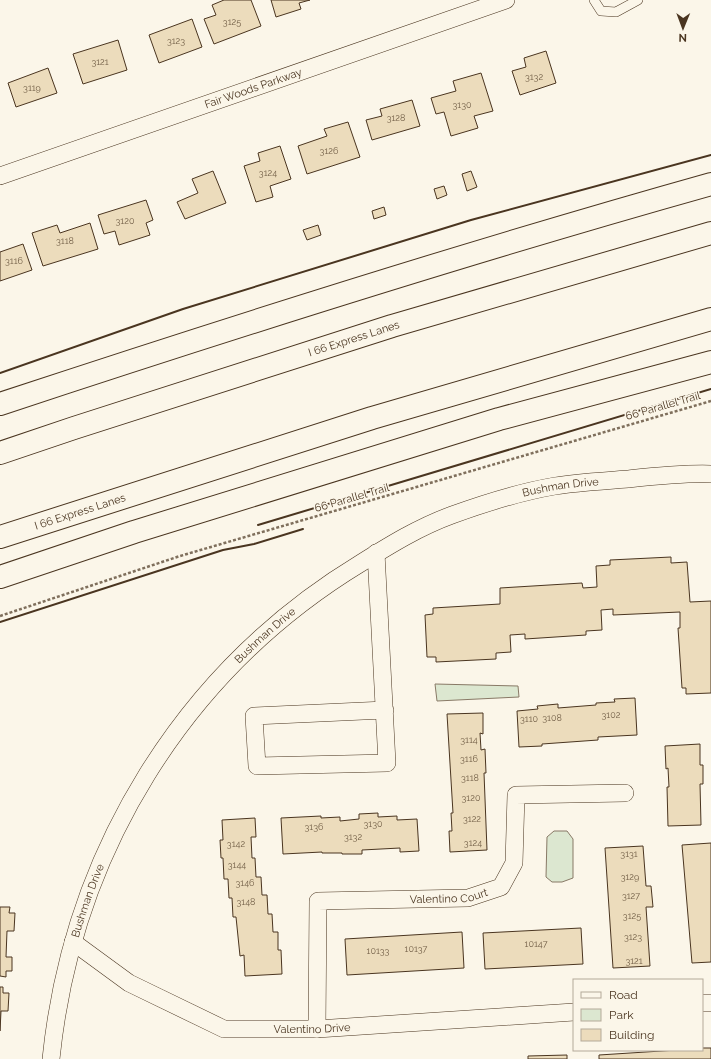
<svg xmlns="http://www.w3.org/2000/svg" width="711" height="1059" font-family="Raleway,sans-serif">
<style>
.green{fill:#dce7d0;stroke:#887966}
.building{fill:#ecdcbc;stroke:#4a3520}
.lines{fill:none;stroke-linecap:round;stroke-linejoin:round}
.lane-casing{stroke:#4a3520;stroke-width:10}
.street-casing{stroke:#4a3520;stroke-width:18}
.highway-casing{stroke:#4a3520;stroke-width:24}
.path{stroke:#7f6f5c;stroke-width:2.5;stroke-dasharray:3 2;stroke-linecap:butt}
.lane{stroke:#fbf6e9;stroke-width:9}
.street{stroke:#fbf6e9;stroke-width:17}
.highway{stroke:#fbf6e9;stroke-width:22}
.wall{stroke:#4a3520;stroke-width:2}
.labels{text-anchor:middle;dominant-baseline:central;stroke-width:3;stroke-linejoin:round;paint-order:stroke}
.number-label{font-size:9px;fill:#725f47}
.street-label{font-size:11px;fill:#4a3520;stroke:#fbf6e9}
</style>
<rect width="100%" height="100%" fill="#fbf6e9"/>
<g class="green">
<path d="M435,684l83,2 1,11 -82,4z"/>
<path d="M554,831h13l6,8v39l-11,4h-10l-6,-5 1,-40z"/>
</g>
<g class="building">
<path d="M224,0h27l10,26 -47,18 -10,-25 12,-4 -4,-10z"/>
<path d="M271,0h39l-11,3 2,6 -25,8z"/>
<path d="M192,19l10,28 -43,16 -10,-28z"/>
<path d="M118,40l9,30 -44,14 -10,-30z"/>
<path d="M546,51l10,32 -36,12 -8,-24 14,-4 -2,-9z"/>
<path d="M48,68l9,25 -41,14 -8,-24z"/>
<path d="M481,73l12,38 -19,5 4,12 -27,8 -7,-24 -8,2 -5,-16 25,-7 -3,-10z"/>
<path d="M412,100l8,26 -48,14 -6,-20 16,-4 -2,-7z"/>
<path d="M348,122l12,35 -53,17 -9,-28 29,-10 -3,-7z"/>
<path d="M280,146l11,33 -21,7 3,11 -17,5 -12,-36 16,-5 -2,-8z"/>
<path d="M213,171l13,32 -41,16 -8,-17 21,-9 -6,-14z"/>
<path d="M471,171l6,16 -10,4 -5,-17z"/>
<path d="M444,186l3,9 -10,4 -3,-10z"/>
<path d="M146,200l7,20 -7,3 4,12 -31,10 -4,-14 -11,3 -6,-19z"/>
<path d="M384,207l2,8 -12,4 -2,-8z"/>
<path d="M90,223l8,26 -55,17 -11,-33 25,-8 3,8z"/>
<path d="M318,225l3,10 -14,5 -4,-10z"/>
<path d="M23,244l9,26 -32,11v-29z"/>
<path d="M671,557v6l16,-1 3,40 21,-1v92l-25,1v-6h-4l-4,-60h2v-16l-67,3v-6l-12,1 1,20 -16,1v4l-61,4v-5l-15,1 1,17 -15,1v6l-60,3v-5h-9l-2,-42 8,-1v-6l67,-4v-16l82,-5 1,5 14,-1 -1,-21 14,-1v-5z"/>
<path d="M635,698l2,37 -39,2v3l-56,4v2l-23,1 -2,-36 21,-2 -1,-3 21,-2v4l38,-3v-2l19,-1 -1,-3z"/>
<path d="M483,713v21l-3,-1 1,17 4,-1 1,24h-2l3,77 -37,2 -1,-21h3l-1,-18h2l-6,-99z"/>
<path d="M700,744v21h3v19h-3l1,41 -33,1 -1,-39h2l-1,-19 -2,1 -1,-23z"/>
<path d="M378,813v4l19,-1v4l20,-1 2,32 -19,1v-4l-38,2v4h-20v-1h-20v-1l-39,2 -2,-36 40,-2v2l19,-1v4l19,-2v-5z"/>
<path d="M255,818l1,19h-5l1,21h3l1,19h5l1,18h5l1,19h4l1,18h5v18h3l1,24 -37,2 -1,-21 -4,1 -4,-39h-3l-1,-19h-3l-1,-19h-4l-1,-21h-2l-1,-18h3l-1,-20z"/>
<path d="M711,843v119l-19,1 -10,-118z"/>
<path d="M643,846l3,40h5l2,21h-7l4,59 -37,2 -8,-120z"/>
<path d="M0,907h10l-1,6h6l-1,18h-7l-1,26h6v14h-6v6l-6,-1z"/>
<path d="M581,928l2,36 -98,5 -2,-36z"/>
<path d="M462,932l2,36 -117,7 -2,-36z"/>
<path d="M0,987h3v6h6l-1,18h-7l-1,20z"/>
<path d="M702,1048h9v11h-112v-4l78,-5h25z"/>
<path d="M567,1055v4h-39v-3z"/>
</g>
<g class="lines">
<g class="lane-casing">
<path id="lane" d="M594,0l7,11 15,1 22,-12"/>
</g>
<g class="street-casing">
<g id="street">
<path id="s1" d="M0,176l506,-176"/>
<path d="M376,553l11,210 -130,3 -3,-50 131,-6"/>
<path id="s2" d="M73,942l56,41 95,46h93l257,-17"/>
<path d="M702,1003h9"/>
<path id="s3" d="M317,1029l1,-128 150,-3 33,-11 13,-24 2,-68 109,-2"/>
<path id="s4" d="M51,1059c21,-206 132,-388 310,-496 29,-18 58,-36 91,-48 33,-12 68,-23 103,-29 24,-4 49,-5 73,-7 28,-3 55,-6 83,-5"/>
</g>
</g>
<g class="highway-casing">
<g id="highway">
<path d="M0,404c236,-78 472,-153 711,-220"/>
<path id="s5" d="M0,453l74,-25 318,-102 319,-93"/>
<path id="s6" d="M0,537l372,-119 339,-99"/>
<path d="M0,577l134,-45 365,-113 212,-57"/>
</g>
</g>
<path class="path" d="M0,616l180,-60 531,-155"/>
<use href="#lane" class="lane"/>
<use href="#street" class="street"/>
<use href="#highway" class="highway"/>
<g class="wall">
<path d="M0,373l183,-64 288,-89 240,-65"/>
<path d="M258,525l453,-136"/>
<path d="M0,622l223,-72 31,-6 49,-15"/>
</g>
</g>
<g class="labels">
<g class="number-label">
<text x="232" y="22">3125</text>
<text x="176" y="41">3123</text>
<text x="100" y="62">3121</text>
<text x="534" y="77">3132</text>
<text x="32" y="88">3119</text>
<text x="462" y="105">3130</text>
<text x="396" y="118">3128</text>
<text x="329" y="151">3126</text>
<text x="268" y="173">3124</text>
<text x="125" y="221">3120</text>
<text x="65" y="241">3118</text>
<text x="14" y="261">3116</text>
<text x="611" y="715">3102</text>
<text x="552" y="718">3108</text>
<text x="529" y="719">3110</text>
<text x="469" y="740">3114</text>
<text x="469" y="759">3116</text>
<text x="470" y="778">3118</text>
<text x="471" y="798">3120</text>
<text x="472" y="819">3122</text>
<text x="373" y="824">3130</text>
<text x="314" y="827">3136</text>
<text x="353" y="837">3132</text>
<text x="473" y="843">3124</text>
<text x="236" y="844">3142</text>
<text x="629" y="854">3131</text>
<text x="237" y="865">3144</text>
<text x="630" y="877">3129</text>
<text x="245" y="883">3146</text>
<text x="631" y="896">3127</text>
<text x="246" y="902">3148</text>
<text x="632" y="916">3125</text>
<text x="633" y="937">3123</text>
<text x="536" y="944">10147</text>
<text x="416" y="949">10137</text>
<text x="378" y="951">10133</text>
<text x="634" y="961">3121</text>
</g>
<g class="street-label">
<text stroke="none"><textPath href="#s1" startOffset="268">Fair Woods Parkway</textPath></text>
<text stroke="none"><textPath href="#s5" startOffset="372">I 66 Express Lanes</textPath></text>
<text transform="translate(663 406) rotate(-16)">66 Parallel Trail</text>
<text stroke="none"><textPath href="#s4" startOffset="822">Bushman Drive</textPath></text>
<text transform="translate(352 498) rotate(-16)">66 Parallel Trail</text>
<text stroke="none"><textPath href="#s6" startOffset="84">I 66 Express Lanes</textPath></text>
<text stroke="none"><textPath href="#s4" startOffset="486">Bushman Drive</textPath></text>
<text stroke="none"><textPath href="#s3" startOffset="259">Valentino Court</textPath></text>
<text stroke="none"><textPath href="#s4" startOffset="163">Bushman Drive</textPath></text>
<text stroke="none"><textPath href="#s2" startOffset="263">Valentino Drive</textPath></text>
</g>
</g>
<rect x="573" y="979" width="130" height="72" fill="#fbf6e9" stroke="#b4a999"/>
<rect x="581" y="992" width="20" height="6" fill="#fbf6e9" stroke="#b4a999"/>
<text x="609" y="999" font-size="12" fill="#4a3520">Road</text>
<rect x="581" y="1009" width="20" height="12" fill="#dce7d0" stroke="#b4a999"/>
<text x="609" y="1019" font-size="12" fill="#4a3520">Park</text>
<rect x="581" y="1029" width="20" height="12" fill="#ecdcbc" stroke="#b4a999"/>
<text x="609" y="1039" font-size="12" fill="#4a3520">Building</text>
<g transform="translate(683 28) rotate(181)" stroke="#fbf6e9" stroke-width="3" paint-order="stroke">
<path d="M0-3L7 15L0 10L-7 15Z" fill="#4a3520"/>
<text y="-6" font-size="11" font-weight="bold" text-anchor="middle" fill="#4a3520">N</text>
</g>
</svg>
